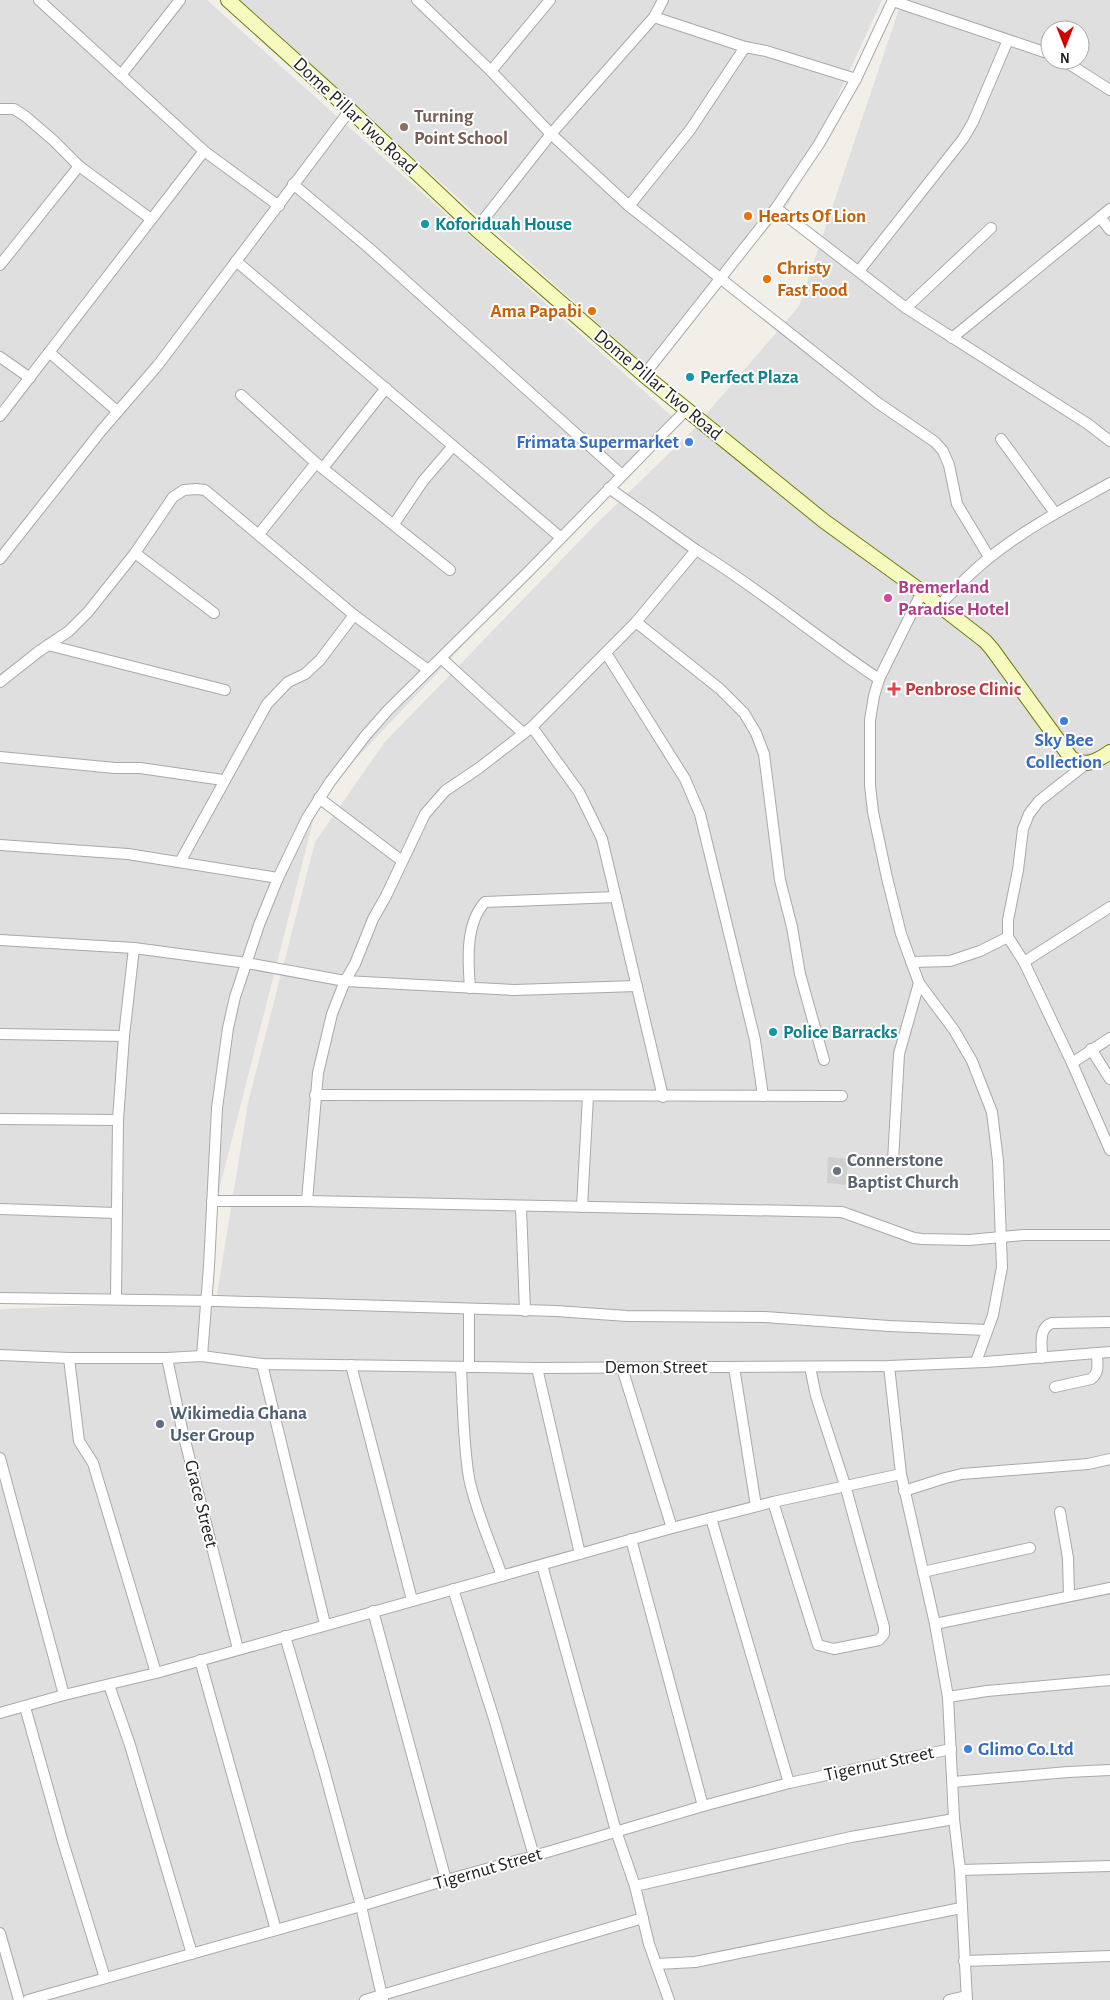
<svg xmlns="http://www.w3.org/2000/svg" width="1110" height="2000" font-family="'Alegreya Sans',sans-serif">
<style>
.residential{fill:#e0dfdf;fill-rule:evenodd}
.religious{fill:#d0d0d0}
.lines{fill:none;stroke-linecap:round;stroke-linejoin:round}
.street-casing{stroke:#a9a9a9;stroke-width:12}
.secondary-casing{stroke:#707d05;stroke-width:16}
.street{stroke:#fff;stroke-width:10}
.secondary{stroke:#f7fabf;stroke-width:14}
.education-dot{fill:#8d6e63;stroke:#fff;stroke-width:2}
.food-dot{fill:#e8710a;stroke:#fff;stroke-width:2}
.culture-dot{fill:#0f9aa8;stroke:#fff;stroke-width:2}
.shop-dot{fill:#3f7fe0;stroke:#fff;stroke-width:2}
.hotel-dot{fill:#d1479c;stroke:#fff;stroke-width:2}
.health-dot{fill:#e0444e;stroke:#fff;stroke-width:2}
.worship-dot{fill:#6b7280;stroke:#fff;stroke-width:2}
.service-dot{fill:#5c6f8a;stroke:#fff;stroke-width:2}
.labels{text-anchor:middle;dominant-baseline:central;stroke-width:4;stroke-linejoin:round;paint-order:stroke}
.street-label{font-size:19px;fill:#222;stroke:#fff}
.education-label{font-size:19px;font-weight:bold;fill:#785e54;stroke:#fff;text-anchor:start}
.food-label{font-size:19px;font-weight:bold;fill:#c56008;stroke:#fff;text-anchor:start}
.culture-label{font-size:19px;font-weight:bold;fill:#0d838f;stroke:#fff;text-anchor:start}
.shop-label{font-size:19px;font-weight:bold;fill:#366cbe;stroke:#fff;text-anchor:end}
.hotel-label{font-size:19px;font-weight:bold;fill:#b23c85;stroke:#fff;text-anchor:start}
.health-label{font-size:19px;font-weight:bold;fill:#be3a42;stroke:#fff;text-anchor:start}
.worship-label{font-size:19px;font-weight:bold;fill:#5b616d;stroke:#fff;text-anchor:start}
.service-label{font-size:19px;font-weight:bold;fill:#4e5e75;stroke:#fff;text-anchor:start}
</style>
<rect width="100%" height="100%" fill="#f2efe9"/>
<g class="residential">
<path d="M0,0h207l469,420 -357,378 -99,388 -14,115h10l32,-198 67,-261 69,-99 209,-216 98,-95 108,-126 103,-306h208v2000h-1110v-691l201,-8 -201,2zM1050,30h30v30h-30z"/>
<path d="M237,0h645l-93,203 -139,167z"/>
</g>
<path class="religious" d="M828,1157l20,2 -2,26 -19,-2z"/>
<g class="lines">
<g class="street-casing">
<g id="street">
<path d="M39,0l165,151 75,55"/>
<path d="M417,0l74,71 60,63 78,72 249,197 57,39 8,9 6,14 8,39 32,53"/>
<path d="M893,1l157,53"/>
<path d="M654,17l91,30 21,4 90,28"/>
<path d="M1063,60l47,30"/>
<path d="M491,71l59,-71"/>
<path d="M121,75l59,-75"/>
<path d="M0,109h14l11,7 28,24 26,26 72,53"/>
<path d="M293,184l76,64 253,227"/>
<path d="M629,206l61,-76 55,-83"/>
<path d="M776,208l130,100 182,116 22,17"/>
<path d="M1100,217l10,13"/>
<path d="M476,229l75,-95 103,-117 9,-17"/>
<path d="M236,261l324,276"/>
<path d="M0,265l79,-99"/>
<path d="M859,271l104,-132 10,-17 35,-82"/>
<path d="M906,308l85,-80"/>
<path d="M952,338l158,-129"/>
<path d="M49,352l68,59"/>
<path d="M0,357l30,21"/>
<path d="M644,375l132,-167 43,-64 37,-65 37,-79"/>
<path d="M241,395l75,68 134,107"/>
<path d="M0,416l204,-265"/>
<path d="M1001,439l54,74"/>
<path d="M323,468l63,-80"/>
<path d="M609,488l87,62"/>
<path d="M394,524l29,-43 30,-35"/>
<path d="M259,534l57,-71"/>
<path d="M135,553l79,60"/>
<path d="M0,559l101,-128 57,-66 192,-255"/>
<path d="M922,592l-43,87 -5,17 -4,24v65l3,27 14,66 14,56 18,49 35,47 18,31 20,51 6,49 4,106 -9,48 -17,47"/>
<path d="M939,606c16,-17 32,-34 50,-48 37,-30 80,-52 121,-75"/>
<path d="M636,622l84,67 24,24 12,20 8,21 16,126 12,47 8,47 24,86"/>
<path d="M48,645l177,45"/>
<path d="M606,653l79,126 15,35 55,226 8,56"/>
<path d="M441,658l82,75"/>
<path d="M0,682l38,-30 31,-21 19,-19 47,-59 38,-56 11,-7 12,-1 9,1 149,125 74,55"/>
<path d="M532,727l47,65 23,47 61,258"/>
<path d="M0,757l115,11h25l83,12"/>
<path d="M1086,764l-47,37 -10,13 -6,15 -5,41 -10,50v17l16,25 20,42 28,59 38,87"/>
<path d="M319,798l83,63"/>
<path d="M0,845l128,9 150,24"/>
<path d="M180,862l87,-158 21,-22 17,-8 15,-14 34,-45"/>
<path d="M0,940l134,8 113,15 98,18 169,9 123,-4"/>
<path d="M911,962l39,-1 30,-10 28,-14"/>
<path d="M1024,962l86,-55"/>
<path d="M470,988c-2,-27 -5,-64 15,-86l131,-5"/>
<path d="M0,1034l124,2"/>
<path d="M1091,1049l19,30"/>
<path d="M1072,1063l38,-25"/>
<path d="M315,1095l527,1"/>
<path d="M0,1119l118,1"/>
<path d="M893,1161l6,-107 20,-71"/>
<path d="M212,1201h95l535,11 72,26 8,1 47,1 54,-5h87"/>
<path d="M307,1201l11,-128 14,-59 13,-33 10,-17 18,-45 13,-23 39,-82 20,-23 34,-23 53,-41 104,-105 60,-72c64,39 121,88 183,129"/>
<path d="M521,1207l4,104"/>
<path d="M582,1207l6,-111"/>
<path d="M0,1209l116,4"/>
<path d="M0,1298l216,3 340,10 71,5 138,1 124,9 98,4"/>
<path d="M116,1299l2,-179 6,-84 10,-88"/>
<path d="M469,1309v58"/>
<path d="M0,1355l69,3h98l35,-2 60,8 275,4 352,-2 96,-4 125,-10"/>
<path d="M202,1356l7,-90 8,-158 11,-80 7,-31 24,-72 19,-47 29,-60 23,-36 36,-47 22,-25 140,-138 158,-162"/>
<path d="M69,1358l10,83 14,22 63,210"/>
<path d="M167,1358l15,71 56,220"/>
<path d="M1042,1358c0,-13 -4,-30 10,-35l58,-1"/>
<path d="M262,1364l63,260"/>
<path d="M351,1365l61,235"/>
<path d="M889,1366l12,108 34,150 13,73 6,122 6,51 7,130"/>
<path d="M734,1367l22,139"/>
<path d="M461,1368c2,36 2,74 8,110 7,34 22,66 33,98"/>
<path d="M537,1368l43,186"/>
<path d="M622,1368l50,160"/>
<path d="M1055,1387l36,-8c9,-6 6,-16 6,-26"/>
<path d="M0,1458l64,237"/>
<path d="M904,1491l41,-13 17,-4 126,-10 22,-5"/>
<path d="M773,1502l45,143 16,4 45,-9 5,-6v-7l-39,-142 -29,-89 -6,-29"/>
<path d="M1060,1512l8,46 1,38"/>
<path d="M711,1518l78,265"/>
<path d="M631,1539l72,267"/>
<path d="M542,1565l74,266 19,55 14,58 20,56"/>
<path d="M923,1572l107,-24"/>
<path d="M453,1589l42,133 39,134"/>
<path d="M373,1611l73,269"/>
<path d="M935,1624l175,-36"/>
<path d="M285,1636l38,130 38,140 22,94"/>
<path d="M200,1660l76,270"/>
<path d="M109,1685l21,60 62,209"/>
<path d="M948,1697l39,-6 123,-11"/>
<path d="M25,1707l38,135 42,136"/>
<path d="M0,1713l64,-18 92,-22 516,-145 101,-26 128,-28"/>
<path d="M953,1782l115,-10 42,-2"/>
<path d="M960,1870l150,-4"/>
<path d="M635,1886l216,-49 103,-18"/>
<path d="M0,1933l19,67"/>
<path d="M964,1961l146,-5"/>
<path d="M657,1964l38,-2 266,-54"/>
<path d="M28,2000l333,-94 85,-26 88,-24 169,-50 86,-23 162,-34"/>
<path d="M365,2000l278,-82"/>
<path d="M949,2000l17,-4"/>
</g>
</g>
<g class="secondary-casing">
<path id="secondary" d="M228,0l122,110 126,119 168,146 180,146 98,71 63,49 7,8 79,109c14,10 26,3 39,-6"/>
</g>
<use href="#street" class="street"/>
<use href="#secondary" class="secondary"/>
</g>
<circle class="education-dot" cx="404" cy="127" r="5"/>
<g class="food-dot">
<circle cx="748" cy="216" r="5"/>
<circle cx="767" cy="279" r="5"/>
<circle cx="592" cy="311" r="5"/>
</g>
<g class="culture-dot">
<circle cx="425" cy="224" r="5"/>
<circle cx="690" cy="377" r="5"/>
<circle cx="773" cy="1032" r="5"/>
</g>
<g class="shop-dot">
<circle cx="689" cy="442" r="5"/>
<circle cx="1064" cy="721" r="5"/>
<circle cx="968" cy="1749" r="5"/>
</g>
<circle class="hotel-dot" cx="888" cy="598" r="5"/>
<path class="health-dot" d="M891.5 681.5h5v5h5v5h-5v5h-5v-5h-5v-5h5z"/>
<circle class="worship-dot" cx="837" cy="1171" r="5"/>
<circle class="service-dot" cx="160" cy="1424" r="5"/>
<g class="labels">
<g class="street-label">
<text transform="translate(355 116) rotate(43)">Dome Pillar Two Road</text>
<text transform="translate(658 385) rotate(40)">Dome Pillar Two Road</text>
<text x="656" y="1367">Demon Street</text>
<text transform="translate(201 1504) rotate(76)">Grace Street</text>
<text transform="translate(879 1764) rotate(-12)">Tigernut Street</text>
<text transform="translate(488 1869) rotate(-16)">Tigernut Street</text>
</g>
<g class="education-label">
<text x="414" y="116">Turning<tspan x="414" dy="22">Point School</tspan></text>
</g>
<g class="food-label">
<text x="758" y="216">Hearts Of Lion</text>
<text x="777" y="268">Christy<tspan x="777" dy="22">Fast Food</tspan></text>
<text x="582" y="311" text-anchor="end">Ama Papabi</text>
</g>
<g class="culture-label">
<text x="435" y="224">Koforiduah House</text>
<text x="700" y="377">Perfect Plaza</text>
<text x="783" y="1032">Police Barracks</text>
</g>
<g class="shop-label">
<text x="679" y="442">Frimata Supermarket</text>
<text x="1064" y="740" text-anchor="middle">Sky Bee<tspan x="1064" dy="22">Collection</tspan></text>
<text x="978" y="1749" text-anchor="start">Glimo Co.Ltd</text>
</g>
<g class="hotel-label">
<text x="898" y="587">Bremerland<tspan x="898" dy="22">Paradise Hotel</tspan></text>
</g>
<g class="health-label">
<text x="905" y="689">Penbrose Clinic</text>
</g>
<g class="worship-label">
<text x="847" y="1160">Connerstone<tspan x="847" dy="22">Baptist Church</tspan></text>
</g>
<g class="service-label">
<text x="170" y="1413">Wikimedia Ghana<tspan x="170" dy="22">User Group</tspan></text>
</g>
</g>
<g transform="translate(1065 45) rotate(180)"><circle r="24" fill="#ffffff" stroke="#a7a7a7"/>
<path d="M0-4L9 19L0 12L-9 19Z" fill="#d40000"/>
<text y="-8" font-size="14" font-weight="bold" text-anchor="middle" fill="#222222">N</text>
</g>
</svg>
